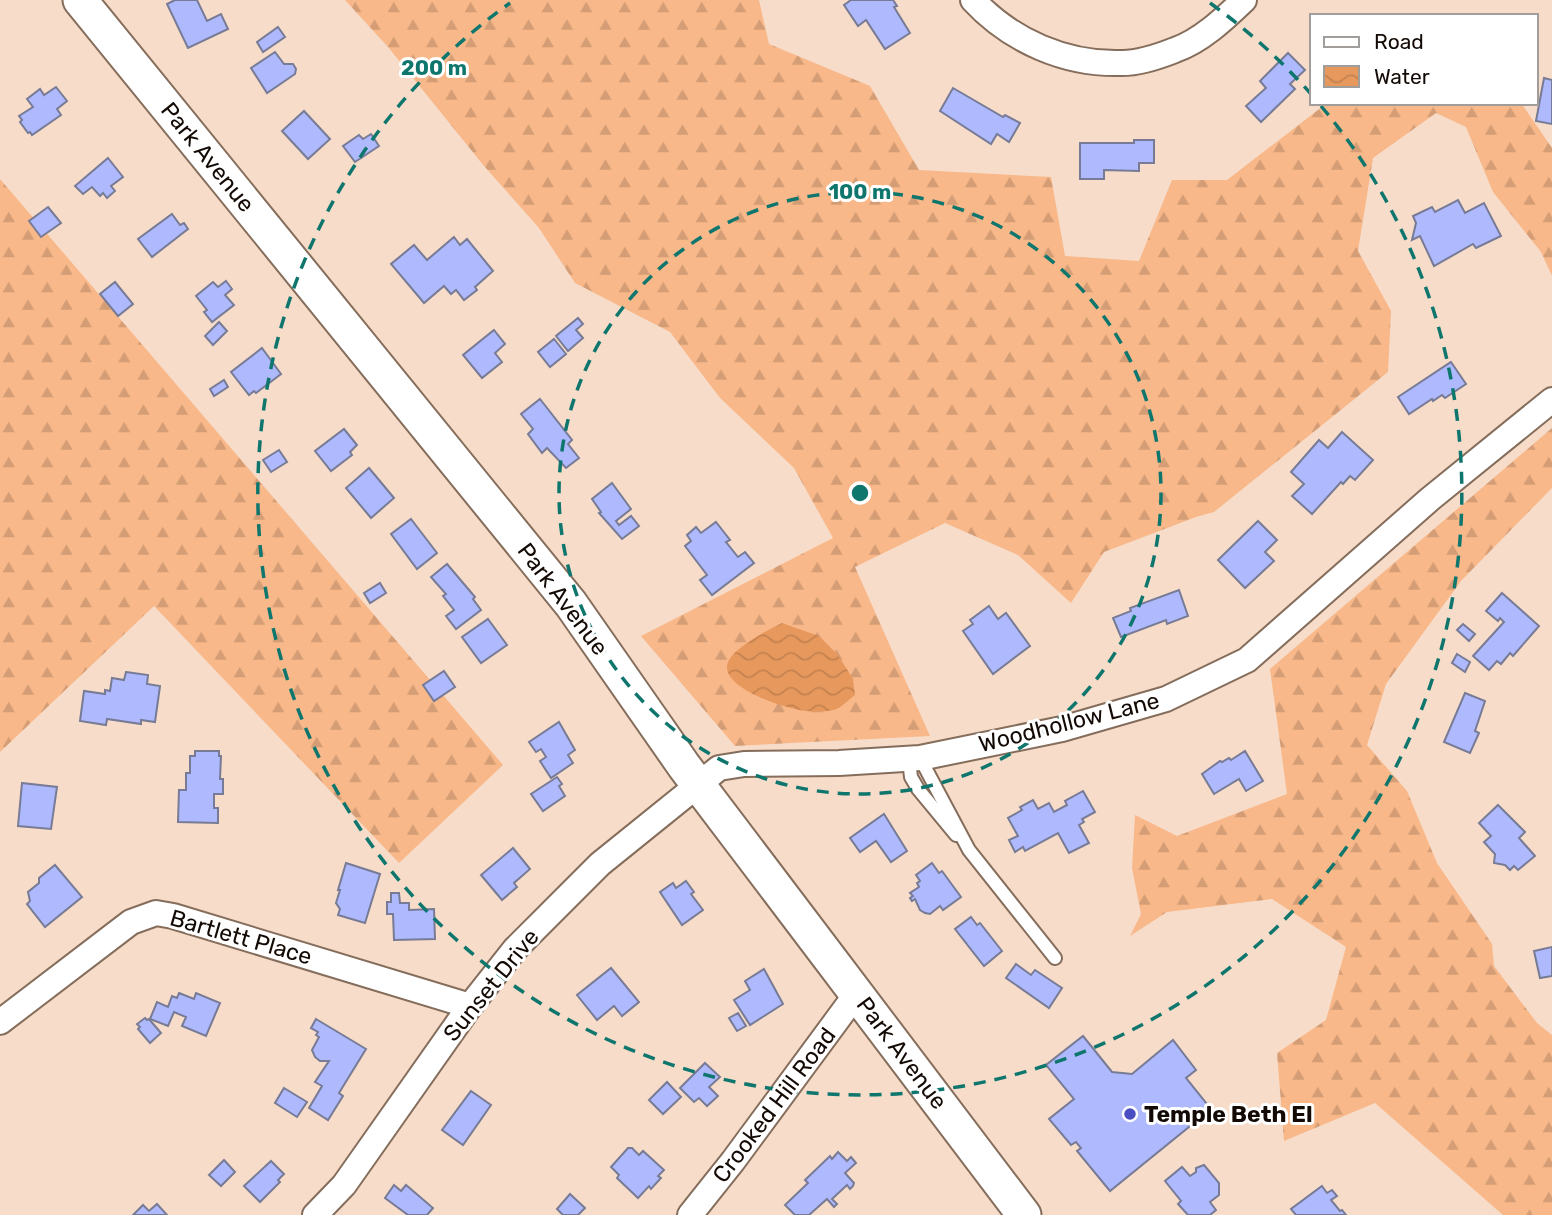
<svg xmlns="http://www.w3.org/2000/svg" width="1552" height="1215" font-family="Rubik,sans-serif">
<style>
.forest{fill:url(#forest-firs)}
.water{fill:url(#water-waves)}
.building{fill:#afbafe;stroke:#777b95;stroke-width:2}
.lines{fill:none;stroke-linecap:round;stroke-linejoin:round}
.service-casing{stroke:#856d5c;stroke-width:16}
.minor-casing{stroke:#856d5c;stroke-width:28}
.secondary-casing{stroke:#856d5c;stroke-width:37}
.service{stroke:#fff;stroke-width:12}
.minor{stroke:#fff;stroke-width:24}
.secondary{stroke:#fff;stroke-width:33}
.ring{fill:none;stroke:#0f766e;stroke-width:3.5;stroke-dasharray:12 9}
.poi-dot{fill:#4b4dc3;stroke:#fff;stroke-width:2.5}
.labels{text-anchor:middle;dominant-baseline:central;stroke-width:6;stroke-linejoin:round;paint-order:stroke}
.street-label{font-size:23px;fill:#130a05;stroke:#fff}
.poi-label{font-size:23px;font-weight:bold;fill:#130a05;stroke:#fff;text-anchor:start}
.centre{fill:#0f766e;stroke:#fff;stroke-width:3.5}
.ring-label{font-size:21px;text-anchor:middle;font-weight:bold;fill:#0f766e;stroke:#fff;stroke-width:6;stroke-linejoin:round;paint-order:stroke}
</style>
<defs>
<pattern id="forest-firs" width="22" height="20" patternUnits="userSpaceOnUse" patternTransform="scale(1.75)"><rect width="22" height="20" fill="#f8b889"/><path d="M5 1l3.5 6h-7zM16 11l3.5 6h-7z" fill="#d49d75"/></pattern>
<pattern id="water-waves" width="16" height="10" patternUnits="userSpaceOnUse" patternTransform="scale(1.75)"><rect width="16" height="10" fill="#e7995d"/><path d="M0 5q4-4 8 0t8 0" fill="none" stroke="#c5824f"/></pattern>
</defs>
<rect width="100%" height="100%" fill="#f7dcc9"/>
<g class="forest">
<path d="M345,0h414l10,44 101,42 49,84 132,7 14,79 74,5 33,-81h55l100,-77h194l31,45v128l-11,-24 -48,-60 -27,-65 -30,-14 -63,45 -15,93 33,60 -3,61 -174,140 -18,5 -92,35 -33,51 -53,-48 -73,-32 -90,44 75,169 -195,10 -94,-110 192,-98 -39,-70 -74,-70 -50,-66 -95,-49 -36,-55 -55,-62 -96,-119z"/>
<path d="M0,179l503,586 -104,98 -245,-257 -154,146z"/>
<path d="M1552,428v60l-91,93 -75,103 -19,61 40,46 30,72 55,81 2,22 43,57 15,12v180h-49l-128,-112 -91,38 -7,-88 49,-33 20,-73 -74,-48 -105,13 -37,24 11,-22 -9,-46 3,-53 42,21 110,-42 -17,-125z"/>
</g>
<path class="water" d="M782,623l37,13 19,19 15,24 2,16c-7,5 -15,14 -22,15 -8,2 -20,2 -27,1 -19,-2 -92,-24 -77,-51 8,-14 39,-30 53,-37z"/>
<g class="building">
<path d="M175,0h22l10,21 14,-7 7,15 -40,19 -21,-44z"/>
<path d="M851,0h42l4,6 -3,1 16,26 -25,16 -19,-29 -8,6 -14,-21z"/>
<path d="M278,27l7,10 -22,15 -6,-10z"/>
<path d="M275,52l9,12h9l3,5 -1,5 -28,19 -16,-25z"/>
<path d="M1288,53l17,17 -15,14 5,5 -34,33 -15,-16 20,-18 -6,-7z"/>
<path d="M1544,78l8,2v44l-16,-3z"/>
<path d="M56,87l11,14 -10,8 4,6 -29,20 -2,-3 -2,1 -8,-11 2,-2 -3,-4 14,-9 -6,-8 13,-10 4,6z"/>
<path d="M953,88l50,29 2,-2 15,8 -11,19 -12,-8 -6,10 -51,-33z"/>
<path d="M304,111l26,28 -22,20 -26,-28z"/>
<path d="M371,134l8,12 -24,16 -12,-16 16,-11 4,4z"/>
<path d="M1134,140h20v23h-15v8l-35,-1v9h-24v-36h54z"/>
<path d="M108,158l15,19 -12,9 4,5 -8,7 -4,-5 -3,3 -8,-9 -9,7 -8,-8z"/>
<path d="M1458,200l7,13 19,-10 17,33 -25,12 -3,-4 -39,22 -14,-30 -8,4 4,-17 -3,-7 19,-9 3,5z"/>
<path d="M48,207l13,16 -20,14 -12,-16z"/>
<path d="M172,214l8,11 4,-2 4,6 -36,28 -14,-18z"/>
<path d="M454,237l6,8 7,-6 26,32 -18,16 2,3 -13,10 -8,-10 -5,4 -7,-8 -20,17 -33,-39 23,-19 13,15z"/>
<path d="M226,281l6,8 -7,6 9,10 -22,17 -8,-10 3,-2 -11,-14 17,-14 5,5z"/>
<path d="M115,282l18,22 -15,12 -18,-22z"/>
<path d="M578,318l5,6 -7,6 7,8 -15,13 -12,-15z"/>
<path d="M219,322l8,9 -14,14 -8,-9z"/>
<path d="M494,330l11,14 -10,9 7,9 -20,16 -19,-23z"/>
<path d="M554,339l12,15 -16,13 -12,-15z"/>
<path d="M262,348l19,26 -25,19 -2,-2 -5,4 -18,-23z"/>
<path d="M1451,362l15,22 -21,14 -3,-3 -9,6 -1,-2 -23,15 -11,-17z"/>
<path d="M224,380l4,7 -14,9 -4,-7z"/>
<path d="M540,399l32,41 -4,4 11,14 -13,10 -19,-20 -5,5 -14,-19 5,-5 -12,-15z"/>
<path d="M344,429l13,16 -7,7 2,3 -21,16 -16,-20z"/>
<path d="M1342,432l31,28 -18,20 -5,-4 -7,8 -2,-2 -29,32 -20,-18 12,-12 -13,-12 28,-32 9,8z"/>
<path d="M279,450l8,12 -16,10 -8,-12z"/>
<path d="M369,468l25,30 -23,20 -25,-30z"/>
<path d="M612,483l19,26 -15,12 3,4 12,-9 8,10 -17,13 -23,-26 2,-1 -9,-13z"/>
<path d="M411,519l26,34 -20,16 -26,-35z"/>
<path d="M1258,521l19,19 -12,12 9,9 -29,27 -27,-28z"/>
<path d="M716,522l14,18 -4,2 12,15 7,-5 9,11 -42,32 -12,-15 7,-5 -22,-29 6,-5 -4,-6 9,-8 5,6z"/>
<path d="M447,564l28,33 -2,2 8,11 -25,19 -10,-13 8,-6 -11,-14 3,-2 -15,-17z"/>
<path d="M380,583l6,10 -16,10 -6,-10z"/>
<path d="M1179,590l9,26 -21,8 -1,-4 -45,17 -8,-19 18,-7 -1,-3z"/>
<path d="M1502,593l37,33 -26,30 -3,-3 -9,11 -4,-3 -8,9 -16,-14 31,-34 -4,-4 -2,3 -12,-10z"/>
<path d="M989,606l9,13 8,-6 24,33 -37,28 -30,-43 10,-7 -3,-4z"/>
<path d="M488,619l19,26 -26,18 -19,-26z"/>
<path d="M1463,624l12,10 -6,7 -12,-11z"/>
<path d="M1457,654l13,8 -5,10 -13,-9z"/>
<path d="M444,671l11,16 -21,14 -11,-16z"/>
<path d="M126,672l22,3 -1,9 13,2 -5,36 -14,-2v4l-34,-5 -1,6 -26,-4 4,-30 21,3v-4l5,1 2,-13 12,2z"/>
<path d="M1465,693l20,8 -10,30 4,2 -9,20 -26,-11z"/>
<path d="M559,722l16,28 -7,5 5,8 -22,15 -11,-17 6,-4 -5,-8 -5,3 -7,-10z"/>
<path d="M195,751h24v5h2l-1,23h3v15h-9v14h4v15l-40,-1 1,-32h7v-17h4v-17h5z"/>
<path d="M1245,751l18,30 -17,10 -7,-12 -25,15 -12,-20 18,-13 2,1 7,-4 2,2z"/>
<path d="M557,777l5,7 -3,2 6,10 -22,15 -12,-17z"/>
<path d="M22,783l35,4 -6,42 -33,-3z"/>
<path d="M1083,791l12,21 -13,7 2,3 -5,3 10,18 -20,10 -11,-20 -33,18 -2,-4 -8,5 -6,-12 9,-4 -10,-18 14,-8 -2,-3 13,-7 5,9 11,-6 5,9 13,-7 -2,-4z"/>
<path d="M1498,805l27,27 -6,6 16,18 -17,14 -4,-4 -4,4 -5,-5 -11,-2 1,-9 -11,-12 7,-6 -12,-13z"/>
<path d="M884,814l23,37 -16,11 -15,-21 -16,11 -10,-14z"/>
<path d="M513,848l17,21 -16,14 3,4 -15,13 -21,-25z"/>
<path d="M346,863l34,11 -15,49 -27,-8 2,-6 -4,-6 4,-13h-2z"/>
<path d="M932,863l7,10 3,-2 19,26 -18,13 -3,-4 -10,8 -5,-1 -5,-3 -5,-11 -3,2 -2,-3 3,-2 -3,-3 9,-6 -2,-4 3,-2 -4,-6z"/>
<path d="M55,865l27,32 -37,30 -18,-23 3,-3 -2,-9 11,-9v-5z"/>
<path d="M686,881l8,11 -3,2 12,16 -21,15 -22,-33 13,-9 3,5z"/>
<path d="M391,893h8l1,10h9v7l25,-1 1,30 -41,1 -1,-26h-6v-12h4z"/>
<path d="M971,917l6,8 3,-2 22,28 -18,15 -29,-37z"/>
<path d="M1552,947v29l-12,2 -6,-27z"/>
<path d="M1016,964l15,11 4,-5 27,18 -13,20 -43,-30z"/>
<path d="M611,968l28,34 -17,14 -8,-10 -17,14 -20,-25z"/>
<path d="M764,969l19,35 -33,21 -16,-25 16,-10 -5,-9z"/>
<path d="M179,993l15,6 2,-6 24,10 -14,33 -24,-10 4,-9 -12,-5 -6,14 -18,-7 7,-17 11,5 4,-11 5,2z"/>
<path d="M738,1013l8,13 -9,5 -8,-13z"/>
<path d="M145,1018l2,2 2,-1 12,14 -11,10 -12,-14 2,-2 -3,-3z"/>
<path d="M316,1019l50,30 -27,44 4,3 -15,24 -19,-12 13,-22 -7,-4 14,-21h-9l-5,-4 -3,-7 7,-13 -3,-2 2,-3 -7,-4z"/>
<path d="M1083,1036l29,36 20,2 41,-34 23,30 -10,8 25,31 -101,82 -33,-40 4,-3 -5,-6 -5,3 -22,-26 25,-20 -28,-34z"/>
<path d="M705,1063l15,14 -11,10 9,9 -11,10 -8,-8 -5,4 -14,-14z"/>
<path d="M667,1082l14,15 -18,17 -14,-14z"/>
<path d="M284,1088l23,14 -10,15 -22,-14z"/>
<path d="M471,1091l20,14 -28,40 -21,-15z"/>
<path d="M628,1148h4l7,7 4,-4 21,19 -6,6 3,2 -10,11 -2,-3 -11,12 -21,-20 2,-3 -8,-8z"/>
<path d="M838,1152l9,9 4,-4 5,6 -11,10 9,10 -1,3 -3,3 -3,-4 -15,14 5,5 -3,3 -7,-8 -18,16h-14l-10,-10 23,-22 -3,-3 25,-24 2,3z"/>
<path d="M224,1160l11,12 -14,14 -12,-11z"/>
<path d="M271,1161l13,13 -6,6 2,2 -20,20 -16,-16z"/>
<path d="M1204,1165l15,18v12l-9,7 6,8 -6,5h-22l-10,-11 3,-3 -16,-20 17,-14 8,9 6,-4v-4z"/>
<path d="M394,1185l7,6 5,-6 27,23 -6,7h-19l-23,-17z"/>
<path d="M1322,1186l5,7 5,-3 5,6 -6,4 9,11 2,-1 4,5h-50l-5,-6z"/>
<path d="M570,1194l15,14 -7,7h-15l-6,-6z"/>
<path d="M157,1204l10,11h-34l10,-10 6,6z"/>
</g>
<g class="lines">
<g class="service-casing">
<g id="service">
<path d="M920,758l49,92 86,108"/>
<path d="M909,760l2,17 7,12 38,46"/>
</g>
</g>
<g class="minor-casing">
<g id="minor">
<path d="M973,0c38,41 93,65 149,63 16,0 38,-7 53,-13 26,-9 49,-31 69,-50"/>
<path d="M0,1022l131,-100 25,-9 17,3 297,90"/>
<path d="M315,1215l29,-30 126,-179 45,-57 85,-85 119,-96 25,-4 95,-1 81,-5 142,-29 104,-30 81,-39 183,-161 122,-99"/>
<path d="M690,1215l43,-54 124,-168"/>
</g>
</g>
<g class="secondary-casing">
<path id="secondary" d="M80,0l491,604 113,162 340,449"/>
</g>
<use href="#service" class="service"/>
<use href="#minor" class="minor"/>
<use href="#secondary" class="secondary"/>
</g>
<g class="ring">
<circle cx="860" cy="493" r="301"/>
<path d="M1210 3A602 602 0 0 1 1311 94M1321 106A602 602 0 1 1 510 3"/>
</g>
<circle class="poi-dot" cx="1130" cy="1114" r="7"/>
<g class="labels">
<g class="street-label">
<text transform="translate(208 157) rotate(51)">Park Avenue</text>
<text transform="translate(563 599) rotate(53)">Park Avenue</text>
<text transform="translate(1069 722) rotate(-14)">Woodhollow Lane</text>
<text transform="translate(241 937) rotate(16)">Bartlett Place</text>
<text transform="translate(491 985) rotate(-51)">Sunset Drive</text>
<text transform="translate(902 1053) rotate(53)">Park Avenue</text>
<text transform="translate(774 1105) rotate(-53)">Crooked Hill Road</text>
</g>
<g class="poi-label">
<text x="1144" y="1114">Temple Beth El</text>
</g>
</g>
<circle cx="860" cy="493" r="10" class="centre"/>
<g class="ring-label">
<text x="434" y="75">200 m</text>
<text x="860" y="199">100 m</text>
</g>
<rect x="1310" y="14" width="228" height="91" fill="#ffffff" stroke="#a19d9b" stroke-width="2"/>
<rect x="1324" y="37" width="35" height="10" fill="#ffffff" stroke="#a19d9b" stroke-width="2"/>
<text x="1374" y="49" font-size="21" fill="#130a05">Road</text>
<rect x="1324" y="66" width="35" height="21" fill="url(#water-waves)" stroke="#a19d9b" stroke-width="2"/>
<text x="1374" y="84" font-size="21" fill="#130a05">Water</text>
</svg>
